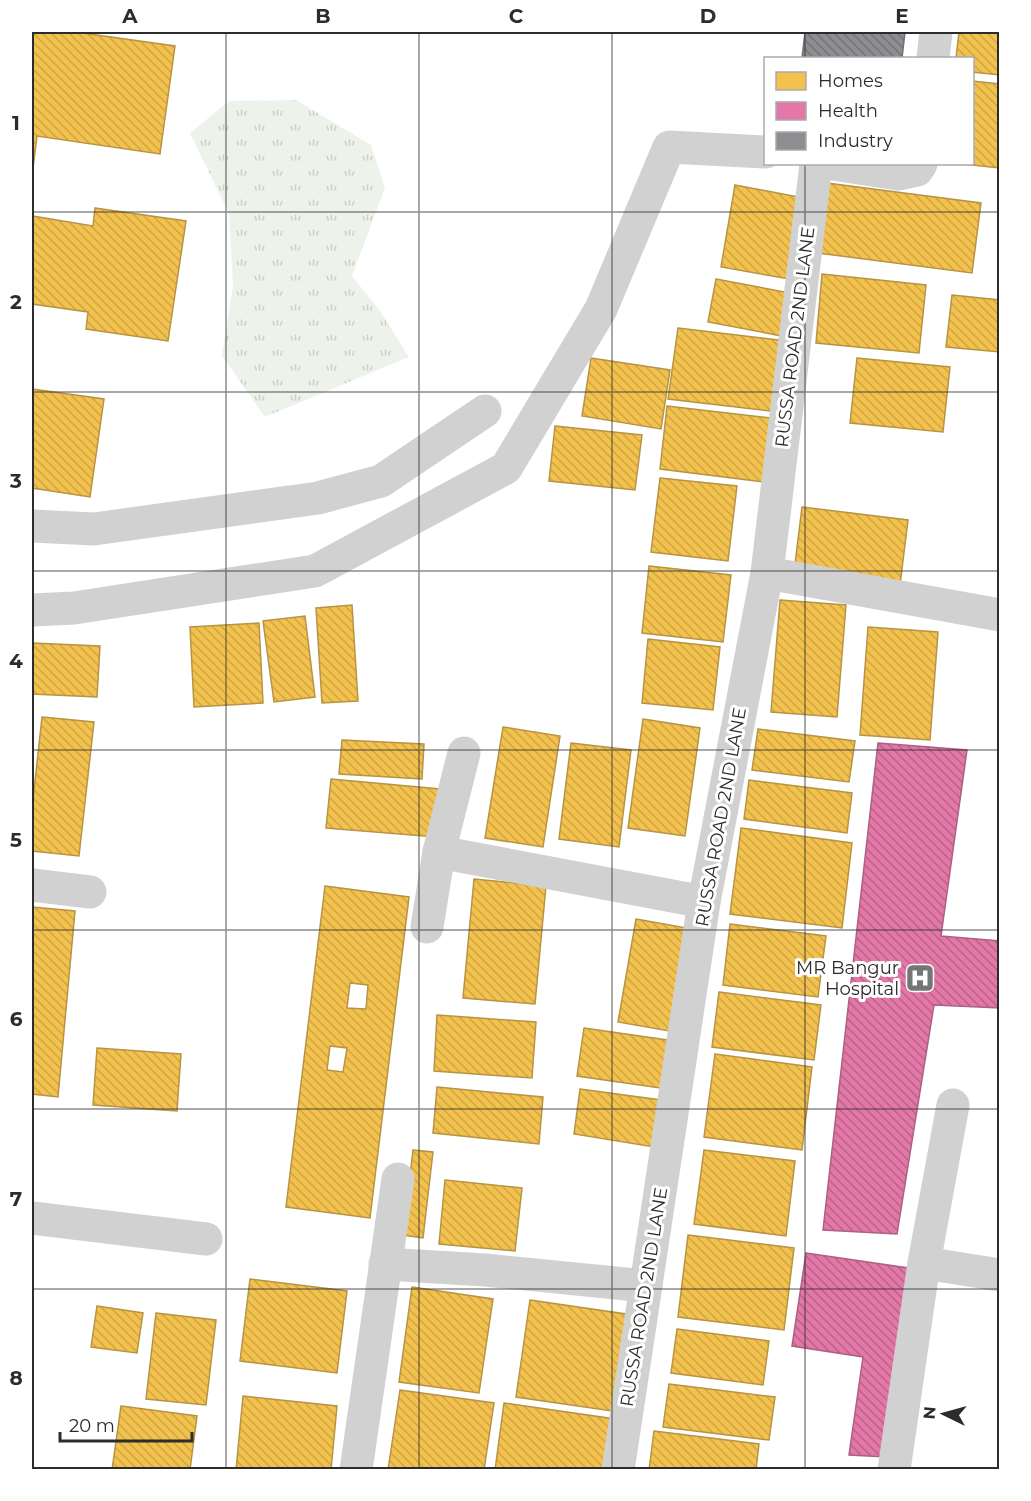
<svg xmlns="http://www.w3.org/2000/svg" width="1031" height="1501" font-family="Montserrat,sans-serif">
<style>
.grass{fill:url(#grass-tufts)}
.homes{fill:url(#homes-back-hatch);stroke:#b79444;stroke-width:1.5;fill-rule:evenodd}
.health{fill:url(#health-back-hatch);stroke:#ac6083;stroke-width:1.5}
.industry{fill:url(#industry-back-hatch);stroke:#707073;stroke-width:1.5}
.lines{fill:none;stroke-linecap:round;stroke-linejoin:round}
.minor{stroke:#d1d1d1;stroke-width:33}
.grid{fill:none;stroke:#2c2c2c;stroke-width:1.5;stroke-opacity:0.55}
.labels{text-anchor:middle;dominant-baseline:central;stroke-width:6;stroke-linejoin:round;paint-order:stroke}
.street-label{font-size:18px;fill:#2c2c2c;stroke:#fff}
.poi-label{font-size:18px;fill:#2c2c2c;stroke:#fff;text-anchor:end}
.neatline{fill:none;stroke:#2c2c2c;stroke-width:2}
.grid-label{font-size:20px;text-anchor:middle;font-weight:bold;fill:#2c2c2c}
</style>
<defs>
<pattern id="grass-tufts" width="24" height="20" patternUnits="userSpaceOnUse" patternTransform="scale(1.5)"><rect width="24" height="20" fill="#edf3ea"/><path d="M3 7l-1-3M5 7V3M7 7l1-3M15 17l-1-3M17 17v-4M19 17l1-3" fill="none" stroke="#cbd0c9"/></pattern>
<pattern id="homes-back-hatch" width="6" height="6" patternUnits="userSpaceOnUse" patternTransform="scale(1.5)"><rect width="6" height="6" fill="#f2c14e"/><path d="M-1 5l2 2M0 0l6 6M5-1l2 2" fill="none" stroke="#d0a644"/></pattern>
<pattern id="health-back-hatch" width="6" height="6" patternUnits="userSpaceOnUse" patternTransform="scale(1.5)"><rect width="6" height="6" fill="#e377a8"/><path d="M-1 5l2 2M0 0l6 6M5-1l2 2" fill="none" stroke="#b86289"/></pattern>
<pattern id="industry-back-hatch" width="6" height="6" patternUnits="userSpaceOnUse" patternTransform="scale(1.5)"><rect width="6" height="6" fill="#8d8d92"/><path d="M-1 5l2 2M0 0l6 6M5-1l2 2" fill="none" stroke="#737377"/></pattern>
</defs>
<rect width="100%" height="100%" fill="#fff"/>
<path class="grass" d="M296,100l75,45 14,43 -33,88 28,35 29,46 -144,60 -43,-61 11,-70 -4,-72 -39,-81 39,-32z"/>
<g class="homes">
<path d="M32,32h43l100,14 -15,108 -123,-18 -5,40z"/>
<path d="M959,32h41v43l-28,-3v-14h-16z"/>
<path d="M972,81l28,3 -1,84 -36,-4h9z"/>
<path d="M819,182l162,21 -9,70 -162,-21z"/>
<path d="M735,185l69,13 -15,81 -68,-12z"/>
<path d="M95,208l91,13 -18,120 -82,-12 2,-17 -56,-8v-88l61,10z"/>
<path d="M822,274l104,11 -7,68 -103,-10z"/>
<path d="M716,279l74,14 -8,43 -74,-14z"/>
<path d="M952,295l48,5v52l-54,-5z"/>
<path d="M678,328l108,13 -8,71 -110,-13z"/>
<path d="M591,358l79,12 -9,59 -79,-13z"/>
<path d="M857,358l93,9 -7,65 -93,-9z"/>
<path d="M32,389l72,10 -14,98 -58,-9z"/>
<path d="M667,406l112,13 -7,64 -112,-14z"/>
<path d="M555,426l87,9 -7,55 -86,-9z"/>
<path d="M660,478l77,8 -9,75 -77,-9z"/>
<path d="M802,507l106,13 -8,65 -106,-13z"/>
<path d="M649,566l82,9 -8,67 -81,-9z"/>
<path d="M780,600l66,5 -9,112 -66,-5z"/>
<path d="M352,605l6,96 -36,2 -6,-95z"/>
<path d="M305,616l10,81 -41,5 -11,-81z"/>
<path d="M259,623l4,80 -69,4 -4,-80z"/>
<path d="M868,627l70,5 -8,108 -70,-5z"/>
<path d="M648,639l72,8 -7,63 -71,-7z"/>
<path d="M32,643l68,3 -3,51 -65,-3z"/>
<path d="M42,717l52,5 -15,134 -47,-5v-42z"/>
<path d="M643,719l57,9 -15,108 -57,-8z"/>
<path d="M503,727l57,9 -17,111 -58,-9z"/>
<path d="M758,729l97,12 -6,41 -97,-12z"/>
<path d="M342,740l82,4 -2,35 -83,-5z"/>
<path d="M571,743l60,7 -12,97 -60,-8z"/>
<path d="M331,779l109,10 -4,48 -110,-9z"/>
<path d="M749,780l103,13 -5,40 -103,-14z"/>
<path d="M741,828l111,15 -10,85 -112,-14z"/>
<path d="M474,879l72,7 -11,118 -72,-6z"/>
<path d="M325,886l84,11 -39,321 -84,-11zM350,983l18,2 -2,24 -19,-1zM330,1046l17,2 -4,24 -16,-2z"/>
<path d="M32,907l43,4 -17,186 -26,-3z"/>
<path d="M636,919l51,9 -18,103 -51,-9z"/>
<path d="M730,924l96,12 -8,61 -95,-12z"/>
<path d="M719,992l102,13 -7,55 -102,-13z"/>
<path d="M437,1015l99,7 -4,56 -98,-7z"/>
<path d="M584,1028l90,13 -7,48 -90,-13z"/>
<path d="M97,1048l84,6 -4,57 -84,-6z"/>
<path d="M715,1054l97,13 -10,83 -98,-13z"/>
<path d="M437,1087l106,10 -4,47 -106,-11z"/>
<path d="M580,1089l81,11 -7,47 -80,-13z"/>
<path d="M413,1150l20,2 -10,86 -20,-3z"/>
<path d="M704,1150l91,11 -9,75 -92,-12z"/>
<path d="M445,1180l77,8 -7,63 -76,-7z"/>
<path d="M688,1235l106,13 -10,82 -106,-13z"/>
<path d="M250,1279l97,12 -10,82 -97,-12z"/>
<path d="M412,1287l81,12 -14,94 -80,-11z"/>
<path d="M530,1300l96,14 -14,97 -96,-14z"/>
<path d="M97,1306l46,7 -6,40 -46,-6z"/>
<path d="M156,1313l60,7 -10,85 -60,-6z"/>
<path d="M677,1329l92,12 -6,44 -92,-12z"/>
<path d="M669,1384l106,13 -6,43 -106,-13z"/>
<path d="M400,1390l94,13 -10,67h-96z"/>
<path d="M243,1396l94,10 -6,64h-95z"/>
<path d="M504,1403l111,16 -7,51h-113z"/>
<path d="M121,1406l76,10 -7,54h-78z"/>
<path d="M654,1431l105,13 -3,26h-107z"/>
</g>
<g class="health">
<path d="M878,743l89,7 -26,186 59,5v67l-66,-3 -37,229 -74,-4z"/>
<path d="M806,1253l109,16 -28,188 -38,-2 14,-98 -71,-11z"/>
</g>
<path class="industry" d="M805,32h100l-3,26h-100z"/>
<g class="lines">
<g class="minor">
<path d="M933,58l3,-26"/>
<path d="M833,164l65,10 19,-4 4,-6"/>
<path d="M32,526l62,3 224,-31 63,-17 104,-70"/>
<path d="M767,573l233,42"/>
<path d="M32,610l42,-2 241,-37 191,-103 95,-159 68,-162 97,5"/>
<path d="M439,852l25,-99"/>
<path d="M32,885l58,7"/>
<path d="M427,927l12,-75 265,50"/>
<path d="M32,1218l174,21"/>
<path d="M924,1263l29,-158"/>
<path d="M385,1264l100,6 161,16"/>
<path d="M356,1470l42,-291"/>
<path d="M618,1470l86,-568 63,-329 49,-409"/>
<path d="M894,1470l30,-207 76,12"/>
</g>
</g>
<path class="grid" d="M226,32v1438M419,32v1438M612,32v1438M805,32v26M805,164v1306M32,212h968M32,392h968M32,571h968M32,750h968M32,930h968M32,1109h968M32,1289h968"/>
<defs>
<g id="hospital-square" transform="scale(1.5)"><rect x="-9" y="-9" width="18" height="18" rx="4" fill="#767676" stroke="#fff"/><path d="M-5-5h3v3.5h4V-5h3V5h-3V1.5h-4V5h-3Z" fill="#fff"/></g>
</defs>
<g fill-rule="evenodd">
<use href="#hospital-square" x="920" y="978"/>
</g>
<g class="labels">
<g class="street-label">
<text transform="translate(795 337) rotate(-83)">RUSSA ROAD 2ND LANE</text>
<text transform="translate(721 817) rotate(-80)">RUSSA ROAD 2ND LANE</text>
<text transform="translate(644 1297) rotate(-81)">RUSSA ROAD 2ND LANE</text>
</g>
<g class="poi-label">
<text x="899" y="968">MR Bangur<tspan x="899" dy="21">Hospital</tspan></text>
</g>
</g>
<rect width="1031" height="1501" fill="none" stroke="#ffffff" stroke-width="66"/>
<rect x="764" y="57" width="210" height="108" fill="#ffffff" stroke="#ababab" stroke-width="1.5"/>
<rect x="776" y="72" width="30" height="18" fill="#f2c14e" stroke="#ababab" stroke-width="1.5"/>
<text x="818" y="87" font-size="18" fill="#2c2c2c">Homes</text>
<rect x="776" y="102" width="30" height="18" fill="#e377a8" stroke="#ababab" stroke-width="1.5"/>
<text x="818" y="117" font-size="18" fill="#2c2c2c">Health</text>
<rect x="776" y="132" width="30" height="18" fill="#8d8d92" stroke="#ababab" stroke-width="1.5"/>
<text x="818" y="147" font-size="18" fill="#2c2c2c">Industry</text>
<g transform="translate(944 1414) rotate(275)" stroke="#ffffff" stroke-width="4.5" paint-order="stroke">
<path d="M0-4.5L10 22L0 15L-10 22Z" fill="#2c2c2c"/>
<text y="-9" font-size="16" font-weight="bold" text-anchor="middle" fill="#2c2c2c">N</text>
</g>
<path d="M60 1432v9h132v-9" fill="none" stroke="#2c2c2c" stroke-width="3"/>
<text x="69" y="1432" font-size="18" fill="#2c2c2c" stroke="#ffffff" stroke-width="4.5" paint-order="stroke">20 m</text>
<rect x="33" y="33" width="965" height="1435" class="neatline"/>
<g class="grid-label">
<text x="130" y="23">A</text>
<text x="323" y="23">B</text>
<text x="516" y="23">C</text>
<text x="708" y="23">D</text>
<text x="902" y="23">E</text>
<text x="16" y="130">1</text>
<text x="16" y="309">2</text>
<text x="16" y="488">3</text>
<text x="16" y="668">4</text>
<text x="16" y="847">5</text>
<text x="16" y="1026">6</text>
<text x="16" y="1206">7</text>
<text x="16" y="1385">8</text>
</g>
</svg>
